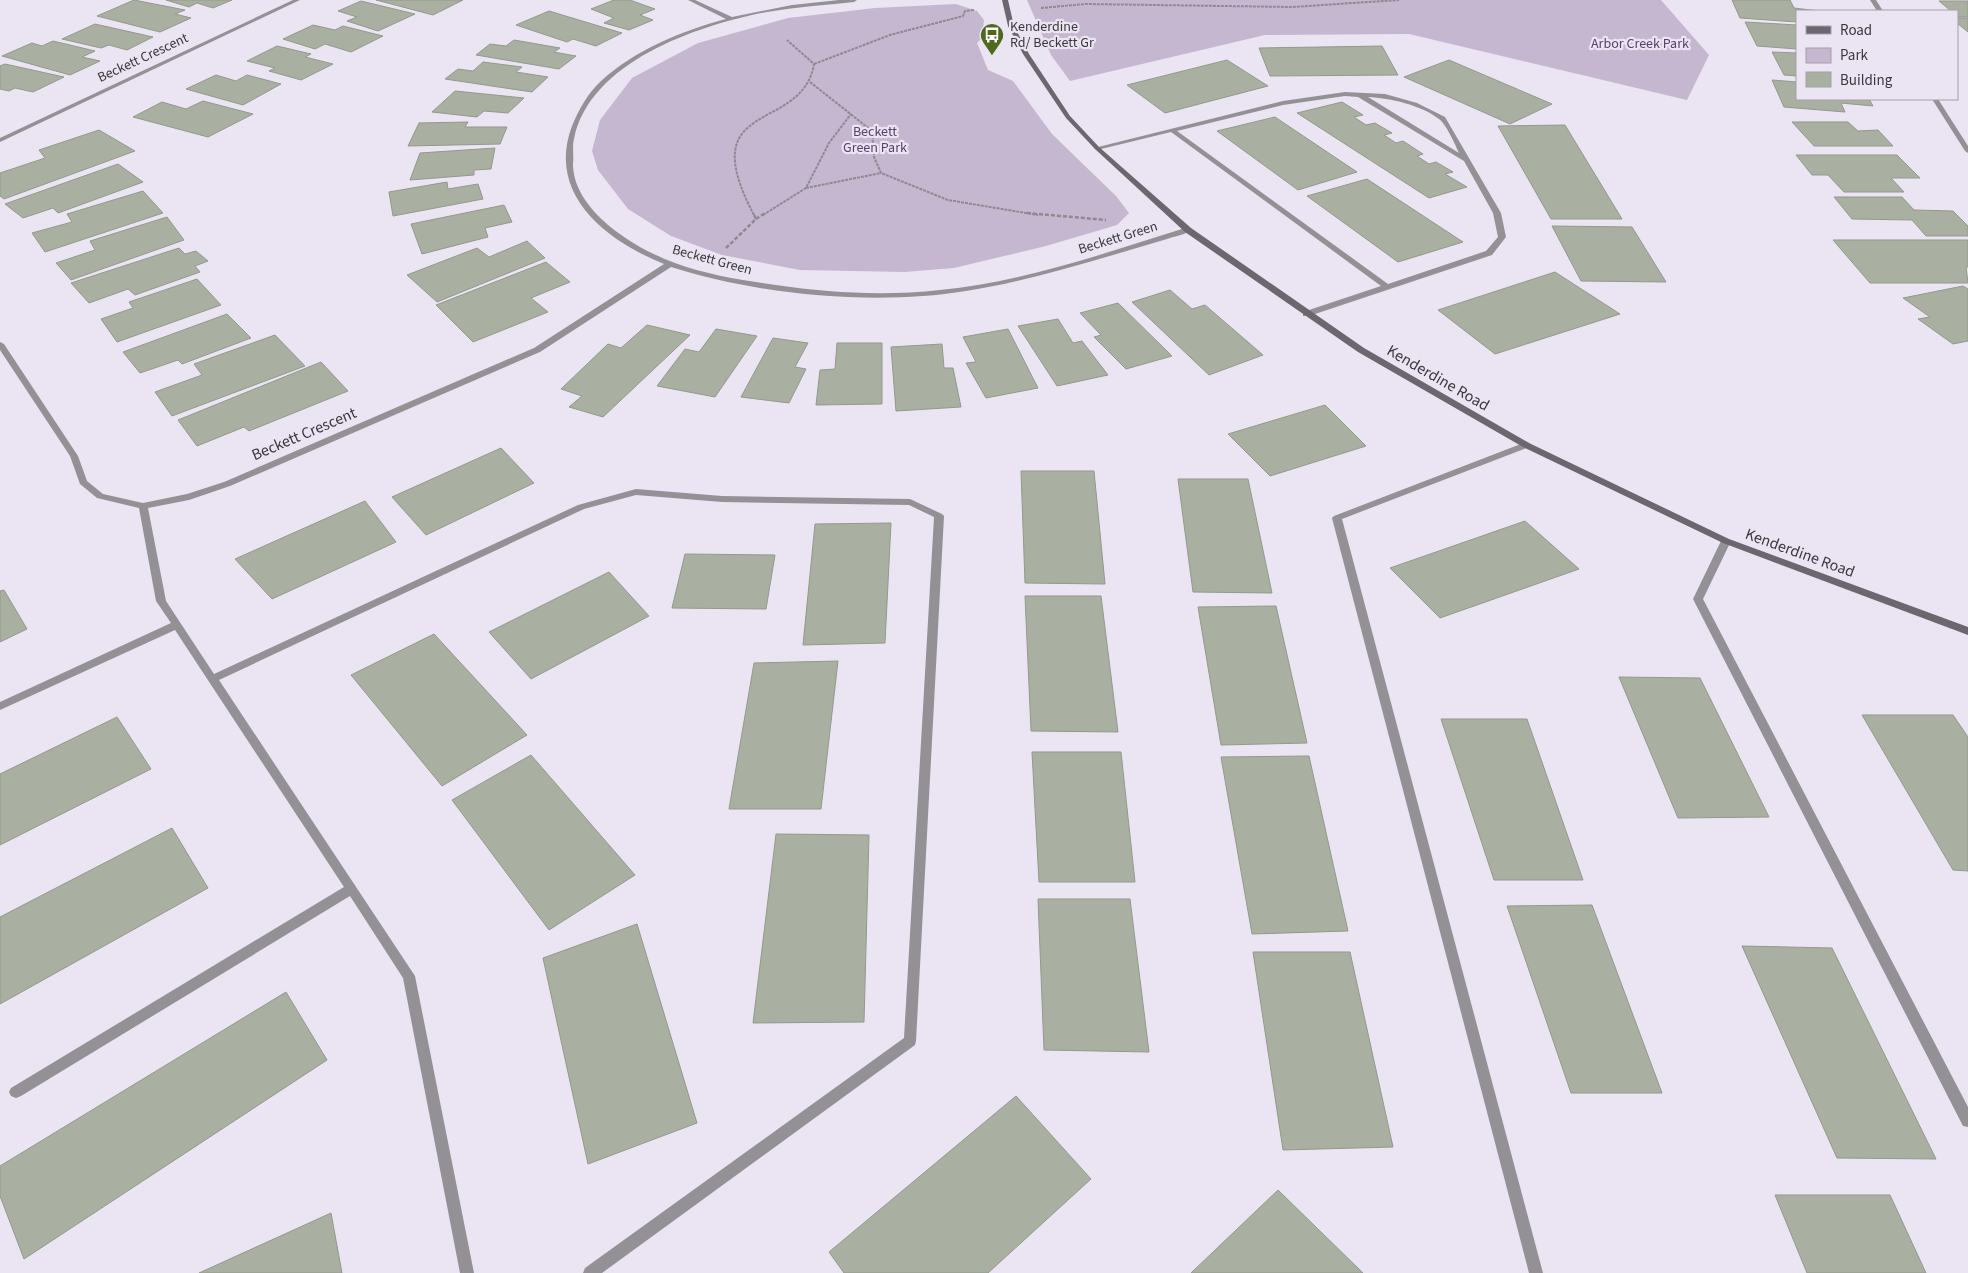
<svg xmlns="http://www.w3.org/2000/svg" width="1968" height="1273" font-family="'Source Sans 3',sans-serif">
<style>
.green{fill:#c5b7d0}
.building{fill:#a9b0a2;stroke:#93998c}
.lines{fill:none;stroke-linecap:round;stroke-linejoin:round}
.path-far1{stroke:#8e8992;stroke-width:2;stroke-dasharray:3 1;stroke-linecap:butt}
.path{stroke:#8e8992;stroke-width:2.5;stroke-dasharray:4 2;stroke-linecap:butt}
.street{fill:#939096;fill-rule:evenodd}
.secondary{fill:#6b676f;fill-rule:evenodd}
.labels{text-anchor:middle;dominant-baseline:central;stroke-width:4.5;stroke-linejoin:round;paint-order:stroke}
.far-poi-label{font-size:14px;fill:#3b383d;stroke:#ebe4f2;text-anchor:start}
.far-park-label{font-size:14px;fill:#5a406c;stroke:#ebe4f2}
.far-street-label{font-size:14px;fill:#3b383d;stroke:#ebe4f2}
.street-label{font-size:16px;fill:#3b383d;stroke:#ebe4f2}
</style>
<rect width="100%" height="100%" fill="#ebe4f2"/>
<g class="green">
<path d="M1027,0h634l48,55 -22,45 -278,-66 -144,1 -195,46 -19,-26z"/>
<path d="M956,4l21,7 7,9 -2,18 -5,5 11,27 25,11 39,53 64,62 13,17 -12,12 -71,21 -92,22 -50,4 -104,-2 -78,-15 -51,-19 -43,-27 -30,-39 -6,-19 8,-31 32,-42 66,-35 90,-25 87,-10z"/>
</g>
<g class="building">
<path d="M134,0l51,10 -10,4 16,4 -31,14 -63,-16z"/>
<path d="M166,0h66l-19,8 -16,-5 -8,4z"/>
<path d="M376,0h87l-30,15z"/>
<path d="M614,0h16l25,9 -15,6 13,5 -24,10 -25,-7 10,-5 -23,-9z"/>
<path d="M1732,0h58l4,8 25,3h-22v11l-57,-4z"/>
<path d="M361,1l54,13 -37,17 -31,-10 10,-4 -19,-6z"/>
<path d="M1939,1h29v16h-10l-1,-6h-6z"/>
<path d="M549,11l73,22 -26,13 -23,-7 -6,3 -51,-17z"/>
<path d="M1957,18h11v14l-11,-9z"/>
<path d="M1745,22l52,3v24l-40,-3z"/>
<path d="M95,24l58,13 -26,13 -18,-5 -8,3 -39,-9z"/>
<path d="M313,25l22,5 8,-4 40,10 -32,16 -26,-8 -10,5 -32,-10z"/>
<path d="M514,40l46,8 -6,4 22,4 -17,13 -83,-14 14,-11 16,2z"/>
<path d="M53,41l42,10 -13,6 18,4 -30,14 -68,-19 30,-13 10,3z"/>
<path d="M277,46l34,8 -6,3 28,7 -32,16 -32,-9 6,-3 -28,-7z"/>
<path d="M1382,46l16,29 -128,1 -11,-28z"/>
<path d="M1772,52l25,1v23l-13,-1z"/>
<path d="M1227,60l41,26 -103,27 -38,-28z"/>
<path d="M1449,60l103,44 -42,20 -106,-47z"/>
<path d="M483,62l39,5 -6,5 32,5 -16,15 -87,-13 13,-10 15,2z"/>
<path d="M5,64l59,13 -31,15 -18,-4 -6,3 -9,-2v-23z"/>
<path d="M216,75l20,6 11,-6 34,9 -38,21 -57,-16z"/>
<path d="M1772,80l25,2v17h72l4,7 -32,-3 4,9 -61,-5z"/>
<path d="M455,91l69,7 -16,15 -24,-2 -7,6 -45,-5z"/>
<path d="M203,101l50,13 -45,23 -75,-20 29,-15 24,7z"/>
<path d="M1342,102l21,13 -9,2 12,8 9,-2 17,10 -8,2 12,8 7,-2 20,13 -6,2 12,8 7,-2 17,10 -8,2 22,13 -38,11 -132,-85z"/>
<path d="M1275,117l82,55 -59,18 -81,-59z"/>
<path d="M468,122l-3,5h42l-7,17 -92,2 11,-23z"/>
<path d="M1792,122h56l10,9 20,-1 15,16h-79z"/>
<path d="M1565,125l57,94h-71l-53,-93z"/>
<path d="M99,130l36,21 -131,48 -4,-3v-23l45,-15 -6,-8z"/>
<path d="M495,148l-4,21 -17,1v5l-64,5 10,-27z"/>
<path d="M1796,155h101l23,23h-29l13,14h-60l-16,-17h-16z"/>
<path d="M118,164l25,18 -85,31 -5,-5 -30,10 -18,-14z"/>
<path d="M1367,179l96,63 -65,20 -91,-66z"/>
<path d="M447,182l1,7 30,-5 5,15 -90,17 -4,-24z"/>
<path d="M143,191l20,22 -118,39 -13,-19 40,-11 -5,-8z"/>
<path d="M1834,197h68l12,13 39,1 15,15v10h-42l-14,-16 -60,-1z"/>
<path d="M504,205l8,17 -27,6 3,9 -66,17 -11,-30z"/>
<path d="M167,217l17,23 -113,40 -15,-17 39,-13 -5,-9z"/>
<path d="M1552,226l80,1 34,55 -85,-1z"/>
<path d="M1833,240h135v27h-2l2,16h-98z"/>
<path d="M527,241l18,17 -108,44 -30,-27 70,-27 12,9z"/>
<path d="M179,248l6,6 11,-3 12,10 -13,5 5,6 -65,23 -7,-6 -39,14 -18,-20z"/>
<path d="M546,262l24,20 -39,16 17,14 -75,30 -37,-37z"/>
<path d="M1555,272l65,42 -125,40 -57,-44z"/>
<path d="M197,279l24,26 -104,37 -16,-23 32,-11 -4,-6z"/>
<path d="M1963,286l5,3v52l-15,3 -35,-25 12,-2 -27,-19z"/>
<path d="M1170,290l22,19 13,-4 58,50 -54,20 -77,-73z"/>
<path d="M1118,303l54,53 -46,13 -32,-32 7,-2 -21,-22z"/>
<path d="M227,314l24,24 -69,26 -4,-4 -38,13 -17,-21z"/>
<path d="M1058,319l15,24 9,-2 26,34 -51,11 -39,-60z"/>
<path d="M647,325l43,10 -87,82 -34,-10 13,-11 -21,-7 47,-45 13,4z"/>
<path d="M716,329l41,7 -42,61 -58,-11 28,-37 14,3z"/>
<path d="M1008,329l30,59 -52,10 -20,-35 10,-1 -13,-25z"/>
<path d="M275,335l30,31 -133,50 -17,-24 47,-17 -8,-11z"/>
<path d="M773,338l35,5 -13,24 11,2 -17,34 -48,-6z"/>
<path d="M837,343h45v61l-66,1 4,-35 15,-1z"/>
<path d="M942,344l2,24h9l8,39 -65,4 -5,-64z"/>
<path d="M321,362l27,29 -99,40 -5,-4 -47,19 -19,-26z"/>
<path d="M1325,405l41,41 -96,30 -42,-42z"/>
<path d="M501,448l33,35 -108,52 -34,-38z"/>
<path d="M1021,471h73l11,113 -80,-1z"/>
<path d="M1178,479h70l24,114 -79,-1z"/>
<path d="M365,501l31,41 -124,57 -37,-40z"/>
<path d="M1525,521l54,48 -139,49 -50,-50z"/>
<path d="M891,523l-6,120 -82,2 12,-121z"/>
<path d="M685,554l90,1 -9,54 -94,-1z"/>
<path d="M609,572l40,44 -118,63 -42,-47z"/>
<path d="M4,590l23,39 -27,13v-51z"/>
<path d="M1025,596h76l17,136 -87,-1z"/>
<path d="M1276,606l31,137 -86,2 -23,-138z"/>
<path d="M434,634l93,101 -85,51 -91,-111z"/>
<path d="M838,661l-17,148h-92l25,-146z"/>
<path d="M1619,677l81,1 69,139 -91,1z"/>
<path d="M1862,715h91l15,22v134l-15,-1z"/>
<path d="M117,717l34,52 -151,76v-71z"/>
<path d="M1441,719h86l56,161h-89z"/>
<path d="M1032,752h89l14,130h-96z"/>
<path d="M531,755l104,120 -86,55 -97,-130z"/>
<path d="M1309,756l39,175 -96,3 -31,-177z"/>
<path d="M172,828l36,60 -208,116v-87z"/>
<path d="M776,834l93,1 -5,187 -111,1z"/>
<path d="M1038,899h92l19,153 -105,-2z"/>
<path d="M1592,905l70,188h-91l-64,-187z"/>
<path d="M637,924l60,199 -109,41 -45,-206z"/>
<path d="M1742,946l90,2 104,211 -99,-1z"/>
<path d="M1253,952h97l43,195 -110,3z"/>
<path d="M286,992l41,68 -303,199 -24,-63v-30z"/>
<path d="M1016,1096l75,83 -103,94h-144l-15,-21z"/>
<path d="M1278,1190l85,83h-172z"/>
<path d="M1775,1195h115l36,78h-119z"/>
<path d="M331,1213l11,60h-143z"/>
</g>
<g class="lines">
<g class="path-far1">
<path d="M1041,8l45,-4 206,3 107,-7"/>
<path d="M814,64l76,-29 73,-19 2,-5 9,-1"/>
<path d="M810,82l62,49 2,26 7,16 67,27 90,15"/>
<path d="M806,188l75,-15"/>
<path d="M754,215c-63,-119 48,-80 60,-151l-27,-24"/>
<path d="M763,215l43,-27 23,-45 22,-29"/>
</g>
<g class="path">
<path d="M1027,213l79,7"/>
<path d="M756,219l9,-6"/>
<path d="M726,248l30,-29 -3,-6"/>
</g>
<g class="street">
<path d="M293,0h7l-300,142v-4z"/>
<path d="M688,0h7l37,17 60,-12 47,-5h18l-3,2c-29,3 -58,5 -87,10 -68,13 -177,49 -193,127 -2,7 0,17 -1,25 0,47 63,85 102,99 32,12 67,17 101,22 54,8 109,11 164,5 84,-8 165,-37 245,-62l7,2c-7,5 -17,6 -25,9 -18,5 -36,11 -54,16 -48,14 -97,28 -147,36 -92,15 -207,4 -295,-24l-131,85 -310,134 -41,14 -41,8 18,93 48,73 364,-169 58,-16 86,7 188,3 32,15 2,2 -28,525 -1,4 -313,228h-19l2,-5 319,-230 30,-521 -25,-12 -187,-3 -86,-7 -52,14 -365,171 196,296 59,297h-14l-57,-295 -53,-82 -329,200 -5,2 -5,-2 -2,-4 2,-4 333,-201 -169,-257 -175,80v-8l171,-79 -15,-22 -17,-93 -42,-10 -17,-14 -10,-28 -70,-106v-8l4,2 74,112 9,25 16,13 40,9 44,-9 37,-12 310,-134 130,-84c-57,-23 -118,-69 -92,-138 7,-17 16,-33 29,-45 34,-31 80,-50 125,-62z"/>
<path d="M1870,0h6l7,11h-6z"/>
<path d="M1345,92l40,2 32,9 28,14 56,96 5,24 -14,18 -183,61h-6v-4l78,-26 -210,-154 -74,18 -3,-2 189,-47zM1345,96l13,1 106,64 29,52 5,24 -12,14 -98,33 -211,-153 106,-26zM1368,97c22,1 53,8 71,22 7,5 16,25 20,34z"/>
<path d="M1932,99h6l30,47v7l-3,-2z"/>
<path d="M1526,442l3,1 1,2 -1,2 -187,72 201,754h-14l-197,-755 2,-2z"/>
<path d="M1726,538l5,3 -28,58 265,508v20l-5,-1 -270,-527 28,-58z"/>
</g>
<path class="secondary" d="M1002,0h6l6,26 15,28 41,62 29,31 92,81 173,120 165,95 200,96 239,88v8l-245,-92 -200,-96 -165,-95 -173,-120 -90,-83 -29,-31 -43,-64 -15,-28z"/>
</g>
<defs>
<g id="bus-pin" transform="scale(1.25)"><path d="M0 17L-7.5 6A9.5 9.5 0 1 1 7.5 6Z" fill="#4d691d" stroke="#ebe4f2"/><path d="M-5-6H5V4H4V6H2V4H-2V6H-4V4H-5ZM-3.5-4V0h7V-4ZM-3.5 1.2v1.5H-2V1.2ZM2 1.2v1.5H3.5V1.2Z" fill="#fff"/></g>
</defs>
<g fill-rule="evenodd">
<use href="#bus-pin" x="992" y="35"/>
</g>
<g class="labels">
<g class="far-poi-label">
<text x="1010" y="27">Kenderdine<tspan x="1010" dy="16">Rd/ Beckett Gr</tspan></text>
</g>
<g class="far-park-label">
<text x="1640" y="44">Arbor Creek Park</text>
<text x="875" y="132">Beckett<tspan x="875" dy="16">Green Park</tspan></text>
</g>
<g class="far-street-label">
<text transform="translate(143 58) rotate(-25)">Beckett Crescent</text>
<text transform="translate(1118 238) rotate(-17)">Beckett Green</text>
<text transform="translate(712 260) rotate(15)">Beckett Green</text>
</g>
<g class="street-label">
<text transform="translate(1438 378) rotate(30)">Kenderdine Road</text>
<text transform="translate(304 434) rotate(-23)">Beckett Crescent</text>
<text transform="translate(1800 553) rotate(20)">Kenderdine Road</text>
</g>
</g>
<rect x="1796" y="10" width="162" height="90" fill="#ebe4f2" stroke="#a59faa"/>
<rect x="1806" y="26" width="25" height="8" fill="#6b676f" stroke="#a59faa"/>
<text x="1840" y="35" font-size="15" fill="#3b383d">Road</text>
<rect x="1806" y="48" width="25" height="15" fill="#c5b7d0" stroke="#a59faa"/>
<text x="1840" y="60" font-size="15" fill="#3b383d">Park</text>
<rect x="1806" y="72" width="25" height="15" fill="#a9b0a2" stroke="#a59faa"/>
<text x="1840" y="85" font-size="15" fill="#3b383d">Building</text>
</svg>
